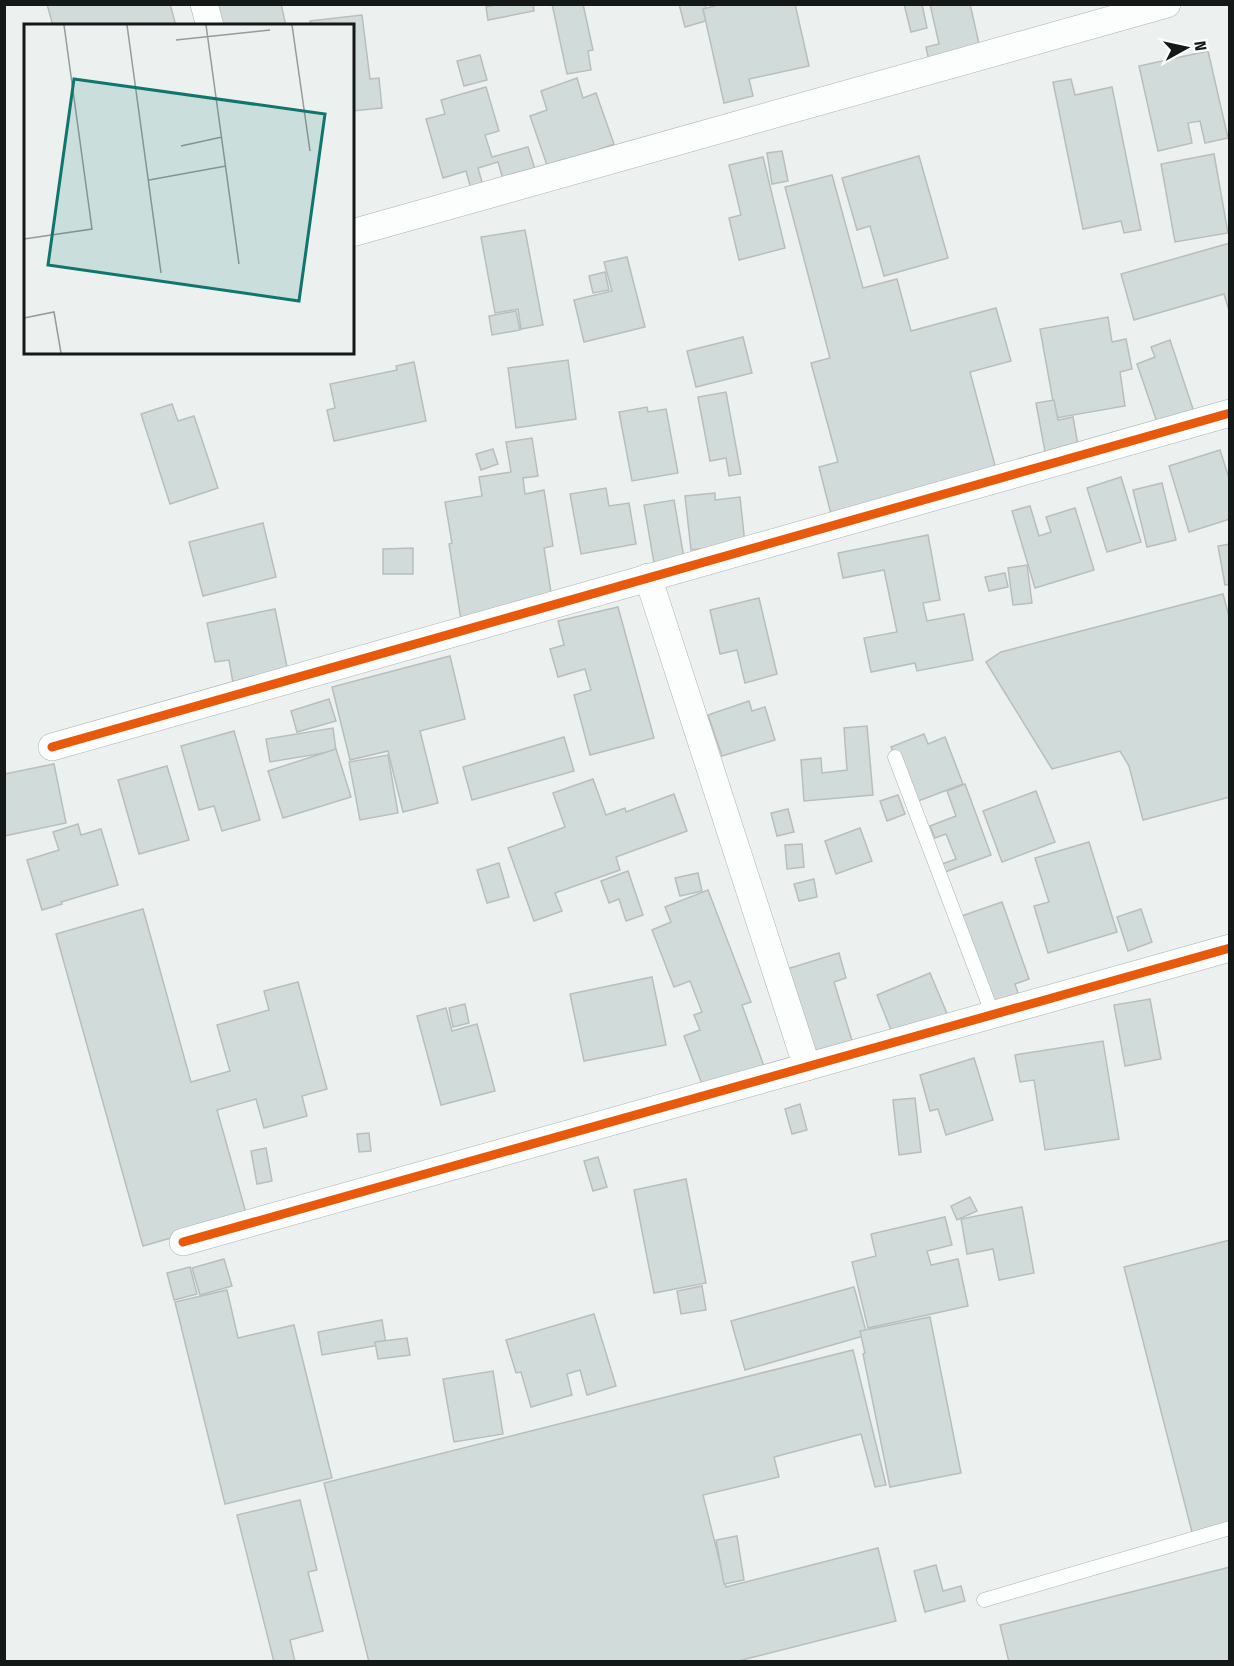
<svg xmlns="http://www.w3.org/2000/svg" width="1234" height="1666" font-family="'Fira Sans Condensed',sans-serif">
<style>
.building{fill:#d1dbda;stroke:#b9bebd;stroke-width:1.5}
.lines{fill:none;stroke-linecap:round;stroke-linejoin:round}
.service-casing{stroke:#acb0af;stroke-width:15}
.minor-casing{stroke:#acb0af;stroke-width:28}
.service{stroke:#fcfdfd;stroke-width:14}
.minor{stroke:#fcfdfd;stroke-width:27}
.cycleway-casing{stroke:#fdfffe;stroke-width:13}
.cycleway{stroke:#e8590c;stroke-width:9}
.inset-road{fill:none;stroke:#969a98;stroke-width:1.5}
.view{fill:#0f766e;fill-opacity:0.15;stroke:#0f766e;stroke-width:3}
.inset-edge{fill:none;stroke:#141816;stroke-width:3}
</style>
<rect width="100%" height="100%" fill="#ecf1ef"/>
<g class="building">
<path d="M47,4h123l6,22h-123z"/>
<path d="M209,4h72l5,22h-72z"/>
<path d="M499,4h34l1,7 -46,9 -2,-13z"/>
<path d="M552,4h31l10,46 -5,1 3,19 -24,4z"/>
<path d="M679,4h26l4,16 -24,7z"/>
<path d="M722,4h73l14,62 -60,13 4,17 -29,7 -21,-94z"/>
<path d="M904,4h18l5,24 -16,4z"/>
<path d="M930,4h40l14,62 -55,-5 -3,-14 13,-3z"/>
<path d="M362,15l8,64 9,-1 3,30 -30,3v-85h-42v-5z"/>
<path d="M1208,51l20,87 -23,5 -5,-22 -12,2 4,20 -34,8 -19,-85z"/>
<path d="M480,55l7,25 -23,6 -7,-25z"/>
<path d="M577,78l6,20 13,-5 18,51 -66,24 -18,-52 17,-6 -6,-19z"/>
<path d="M1071,79l4,16 37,-8 29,143 -17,3 -3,-12 -38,8 -30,-147z"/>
<path d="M486,87l13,44 -14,4 7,22 36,-10 10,32 -32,10 -8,-27 -20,6 9,32 -12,3 -9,-32 -23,7 -17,-59 19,-5 -4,-14z"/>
<path d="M782,151l6,30 -16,3 -5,-31z"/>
<path d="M1214,154l14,79 -53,9 -14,-78z"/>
<path d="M919,156l29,102 -64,18 -14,-50 -13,4 -15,-52z"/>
<path d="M763,157l22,91 -46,12 -10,-42 12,-3 -12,-50z"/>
<path d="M832,175l31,113 34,-9 14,52 85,-23 15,53 -41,11 27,101 -165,45 -13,-51 19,-5 -27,-99 19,-5 -45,-171z"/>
<path d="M525,230l18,95 -22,4 -3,-20 -23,4 -14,-76z"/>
<path d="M1230,243v71l-6,-20 -90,26 -13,-46z"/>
<path d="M627,257l18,70 -61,15 -10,-42 38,-9 -8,-29z"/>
<path d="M605,272l4,18 -16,3 -4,-17z"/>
<path d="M516,311l4,19 -28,5 -3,-19z"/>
<path d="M1108,317l4,25 14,-3 6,30 -12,3 5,34 -69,12 -16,-89z"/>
<path d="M743,337l9,36 -56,14 -9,-36z"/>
<path d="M1170,340l25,75 -36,13 -22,-64 18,-7 -4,-10z"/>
<path d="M568,360l8,59 -60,9 -8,-60z"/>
<path d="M414,362l12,59 -92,20 -7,-31 8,-2 -5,-24 67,-14 -1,-4z"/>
<path d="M726,392l15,82 -12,2 -3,-18 -16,3 -12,-64z"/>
<path d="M1054,400l4,20 15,-3 6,34 -33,6 -10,-54z"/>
<path d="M172,404l6,17 16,-5 24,72 -48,16 -29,-90z"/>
<path d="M647,407l1,5 18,-3 12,64 -46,8 -13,-69z"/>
<path d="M532,438l6,38 -15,2 2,16 19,-4 9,56 -9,2 9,57 -92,15 -12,-76 3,-1 -7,-41 37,-6 -3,-19 32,-5 -5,-30z"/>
<path d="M493,449l5,15 -17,6 -5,-16z"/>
<path d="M1220,450l10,31v38l-41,13 -20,-66z"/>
<path d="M1121,477l20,65 -34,10 -20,-64z"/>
<path d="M1162,483l14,57 -29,7 -14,-57z"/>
<path d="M606,488l3,18 20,-3 7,41 -55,10 -11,-60z"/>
<path d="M715,493v7l25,-3 5,47 -54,6 -6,-54z"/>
<path d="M674,500l10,58 -30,5 -10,-58z"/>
<path d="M1030,506l9,30 12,-4 -5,-15 29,-9 19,62 -59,18 -23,-77z"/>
<path d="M263,523l13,54 -73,19 -14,-54z"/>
<path d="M928,535l12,65 -17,3 4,18 37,-7 9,46 -56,11 -2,-8 -44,9 -7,-34 33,-6 -13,-62 -41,8 -5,-25z"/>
<path d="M1230,544v40l-5,1 -7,-39z"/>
<path d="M413,548v26h-30v-25z"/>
<path d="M1027,565l5,38 -19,2 -5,-37z"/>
<path d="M1005,573l3,14 -19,4 -4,-14z"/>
<path d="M1223,594l7,26v177l-87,23 -14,-54 -9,-15 -68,18 -66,-107 15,-10z"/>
<path d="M759,598l18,76 -32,9 -8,-33 -17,4 -10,-44z"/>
<path d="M618,607l36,131 -64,17 -16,-60 17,-5 -6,-21 -27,8 -8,-28 14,-4 -6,-24z"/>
<path d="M275,609l13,63 -55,11 -4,-23 -14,2 -8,-39z"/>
<path d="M450,656l15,63 -45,12 18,72 -35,9 -15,-61 -38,9 -18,-73z"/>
<path d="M329,699l7,22 -39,11 -6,-21z"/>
<path d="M749,701l3,10 13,-4 10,33 -53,16 -14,-41z"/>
<path d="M867,726l6,69 -69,6 -3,-41 20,-2 1,15 25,-3 -3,-42z"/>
<path d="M333,728l3,23 -66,11 -4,-23z"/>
<path d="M234,731l26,89 -38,11 -8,-25 -15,4 -18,-64z"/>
<path d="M924,734l4,10 17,-7 18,47 -50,19 -22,-56z"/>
<path d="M564,737l10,34 -102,29 -9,-33z"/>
<path d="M336,749l15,48 -68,21 -15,-47z"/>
<path d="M388,755l10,58 -38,7 -11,-58z"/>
<path d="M54,764l12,59 -62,13v-62z"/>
<path d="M167,766l22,74 -50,14 -21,-74z"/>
<path d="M593,779l13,36 19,-7 1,4 48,-18 13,37 -71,26 4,13 -65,23 7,18 -28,10 -26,-73 57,-21 -12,-34z"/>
<path d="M965,784l26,71 -46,17 -3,-8 14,-5 -10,-25 -11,4 -5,-12 26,-10 -9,-25z"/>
<path d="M1036,791l19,51 -53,20 -19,-51z"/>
<path d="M898,795l7,19 -18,7 -7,-20z"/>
<path d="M788,809l6,23 -17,4 -6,-23z"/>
<path d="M78,824l3,11 20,-6 17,56 -57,17 1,2 -20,6 -15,-50 32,-10 -6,-18z"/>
<path d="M860,828l12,33 -36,13 -11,-33z"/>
<path d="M1089,842l28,90 -69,21 -14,-47 15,-4 -14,-44z"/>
<path d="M802,844l2,23 -17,2 -2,-24z"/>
<path d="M499,863l10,34 -22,6 -10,-33z"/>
<path d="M628,871l15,44 -17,6 -7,-22 -10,4 -8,-22z"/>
<path d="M698,873l4,18 -22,5 -5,-18z"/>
<path d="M814,879l3,18 -18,4 -5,-17z"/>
<path d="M708,890l43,112 -9,3 23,64 -60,23 -21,-56 16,-6 -6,-15 8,-3 -12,-31 -16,6 -22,-57 19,-8 -6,-15z"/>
<path d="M1002,902l27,77 -14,5 7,21 -27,9 -42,-95z"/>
<path d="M143,909l48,173 39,-11 -13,-46 52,-15 -5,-19 34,-9 29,107 -25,7 5,20 -43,12 -8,-29 -39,11 29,103 -20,9 -83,24 -87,-312z"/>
<path d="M1141,909l11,33 -24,9 -11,-34z"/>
<path d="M839,953l7,25 -12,4 20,65 -40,13 -27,-91z"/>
<path d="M930,973l21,50 -54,22 -20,-50z"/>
<path d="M652,977l14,68 -82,16 -14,-67z"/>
<path d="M1150,999l11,60 -36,7 -11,-61z"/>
<path d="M465,1004l4,19 -16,4 -4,-19z"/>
<path d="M446,1008l6,23 25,-7 18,67 -54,14 -24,-89z"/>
<path d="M1103,1041l16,98 -74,11 -11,-70 -14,2 -5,-27z"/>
<path d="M974,1058l19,62 -47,15 -8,-26 -8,2 -10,-36z"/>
<path d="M915,1098l6,54 -22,3 -6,-55z"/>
<path d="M800,1104l7,26 -15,4 -7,-25z"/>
<path d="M369,1133l2,18 -12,1 -2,-18z"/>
<path d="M266,1148l6,33 -15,3 -6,-33z"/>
<path d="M598,1157l9,30 -14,4 -9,-30z"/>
<path d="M686,1179l20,104 -52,10 -20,-103z"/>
<path d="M970,1197l7,14 -20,9 -6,-14z"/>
<path d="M1022,1207l12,66 -35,7 -6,-31 -26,5 -6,-35z"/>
<path d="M945,1217l7,28 -25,6 4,14 27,-6 10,47 -100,22 -16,-66 24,-6 -5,-22z"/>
<path d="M1230,1240v286l-37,10 -69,-269z"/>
<path d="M224,1259l8,27 -32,9 -8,-27z"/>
<path d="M190,1267l7,27 -23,6 -7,-27z"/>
<path d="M702,1286l4,24 -25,4 -4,-23z"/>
<path d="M854,1287l13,48 -122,35 -14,-49z"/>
<path d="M227,1290l11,48 56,-13 38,153 -107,26 -50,-202z"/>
<path d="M594,1314l22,72 -29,9 -7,-25 -13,4 5,21 -41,12 -10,-35 -5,1 -10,-33z"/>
<path d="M930,1317l31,156 -71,14 -27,-133 2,-1 -5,-22z"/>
<path d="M382,1320l4,24 -64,11 -4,-23z"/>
<path d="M407,1338l3,17 -32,4 -3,-17z"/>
<path d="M853,1350l33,135 -11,2 -14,-53 -87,23 5,20 -76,18 23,92 152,-39 18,73 -162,41h-365l-45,-179z"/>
<path d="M493,1371l10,63 -49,8 -11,-63z"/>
<path d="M300,1500l17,70 -9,2 15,59 -33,9 5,22h-21l-37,-147z"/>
<path d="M737,1536l7,44 -20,4 -8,-44z"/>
<path d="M936,1565l7,26 18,-5 4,15 -40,11 -11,-41z"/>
<path d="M1230,1567v95h-221l-9,-37z"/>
</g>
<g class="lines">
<g class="service-casing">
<g id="service">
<path d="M895,757l98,258"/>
<path d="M984,1600l246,-72"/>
</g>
</g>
<g class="minor-casing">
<g id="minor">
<path d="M204,4l6,22"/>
<path d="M352,233l815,-229"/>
<path d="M648,577l159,490"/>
<path d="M52,747l1178,-334"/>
<path d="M183,1242l1047,-294"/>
</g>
</g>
<use href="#service" class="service"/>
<use href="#minor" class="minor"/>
<g class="cycleway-casing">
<g id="cycleway">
<path d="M52,747l1178,-334"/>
<path d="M183,1242l1047,-294"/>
</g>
</g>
<use href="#cycleway" class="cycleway"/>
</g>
<g transform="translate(24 24)">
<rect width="330" height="330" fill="#ecf1ef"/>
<path class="inset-road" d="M103,1l34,248M182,1l33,239M268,1l18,126M152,16l94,-10M157,122l41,-9M125,156l77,-14M0,215l68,-10 -28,-204M0,294l30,-6 7,41"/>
<path class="view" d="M50,55l251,35 -26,187 -251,-36z"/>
<rect width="330" height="330" class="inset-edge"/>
</g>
<rect width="1234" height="1666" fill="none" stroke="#141816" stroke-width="12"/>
<g transform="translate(1186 48) rotate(82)" stroke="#fdfffe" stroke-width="4.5" paint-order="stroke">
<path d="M0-4.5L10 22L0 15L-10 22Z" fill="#141816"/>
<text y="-9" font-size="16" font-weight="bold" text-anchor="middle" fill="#141816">N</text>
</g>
</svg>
